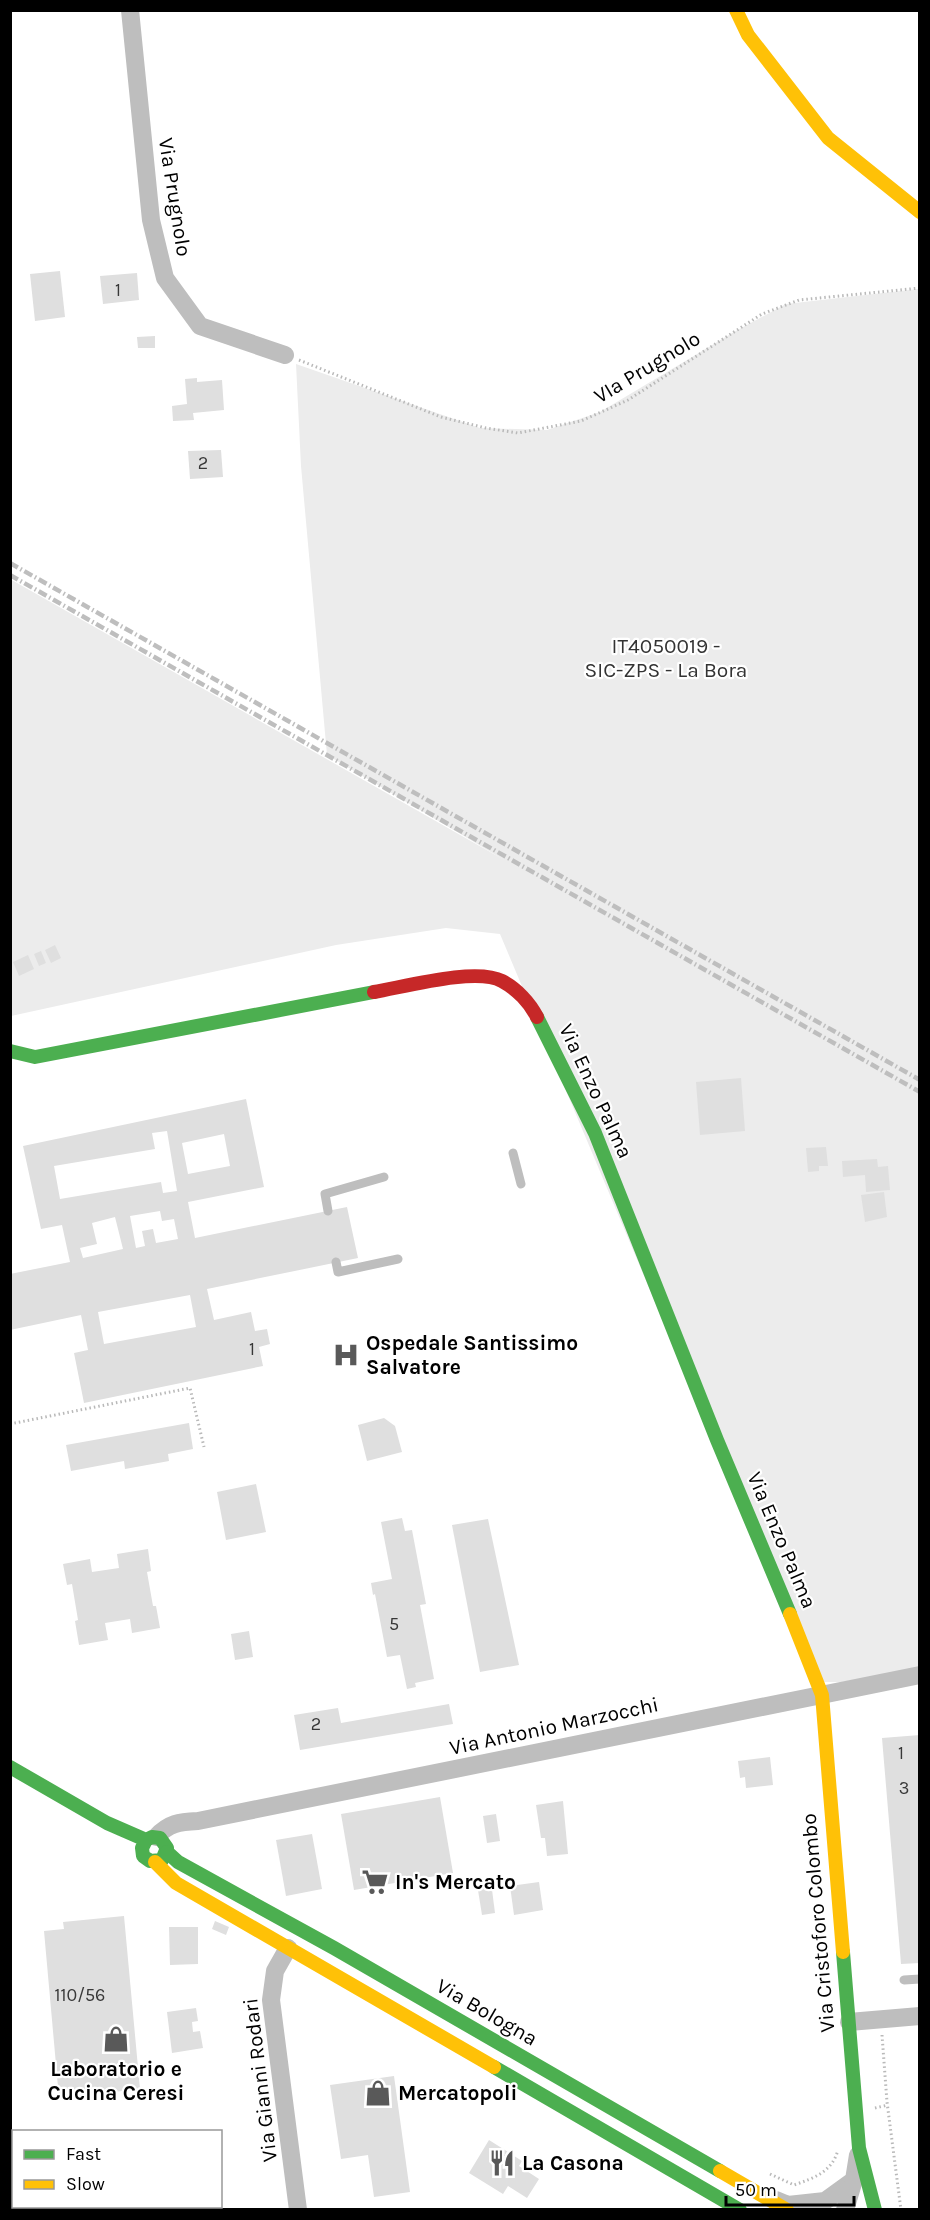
<svg xmlns="http://www.w3.org/2000/svg" width="930" height="2220" font-family="Karla,sans-serif">
<style>
.green{fill:#ececec}
.building{fill:#dfdfdf;fill-rule:evenodd}
.lines{fill:none;stroke-linecap:round;stroke-linejoin:round}
.path{stroke:#b9b9b9;stroke-width:3;stroke-dasharray:1.5 3;stroke-linecap:butt}
.lane{stroke:#bebebe;stroke-width:9}
.street{stroke:#bebebe;stroke-width:18}
.fast{stroke:#4caf50;stroke-width:14}
.slow{stroke:#ffc107;stroke-width:14}
.jam{stroke:#c62828;stroke-width:14}
.rail{stroke:#bebebe;stroke-width:4.5;stroke-dasharray:9 3 1.5 3;stroke-linecap:butt}
.labels{text-anchor:middle;dominant-baseline:central;stroke-width:4.5;stroke-linejoin:round;paint-order:stroke}
.number-label{font-size:18px;fill:#383838}
.street-label{font-size:21px;fill:#000;stroke:#fff}
.park-label{font-size:21px;fill:#333;stroke:#fff}
.poi-label{font-size:21px;font-weight:bold;fill:#000;stroke:#fff;text-anchor:start}
</style>
<rect width="100%" height="100%" fill="#fff"/>
<path class="green" d="M918,289l2,15 -1,1364 -77,14h-27l-315,-748 -54,-6 -110,17 -325,71 -1,-437 496,282 -179,-106 -26,-289 -5,-102 184,64 67,2 53,-18 134,-80 52,-28z"/>
<g class="building">
<path d="M60,271l5,46 -30,4 -5,-47z"/>
<path d="M137,273l2,27 -36,4 -3,-28z"/>
<path d="M155,336v12h-17l-1,-11z"/>
<path d="M197,378v4l25,-2 2,30 -31,3 1,7 -21,1 -1,-15 15,-2 -2,-25z"/>
<path d="M221,450l2,27 -33,2 -2,-28z"/>
<path d="M55,945l6,13 -10,5 -6,-13z"/>
<path d="M41,951l5,12 -7,3 -5,-12z"/>
<path d="M28,955l6,14 -15,7 -6,-14z"/>
<path d="M741,1078l4,53 -45,4 -4,-53z"/>
<path d="M246,1099l18,88 -76,15 7,36 152,-31 11,51 -151,31 7,31 37,-8 4,19 12,-2 3,15 -11,3 4,19 -179,37 -10,-50 14,-3 -7,-35 -71,15v-56l60,-12 -8,-37 -21,4 -18,-83zM167,1131l10,60 -14,2 -2,-11 -101,17 -6,-33 101,-17 -3,-16zM224,1134l6,32 -42,8 -6,-31zM160,1211l2,10 12,-2 4,20 -22,4 -3,-14 -11,2 3,15 -9,2 -6,-32zM115,1217l8,32 -40,9 -3,-10 17,-4 -5,-21zM190,1295l6,32 -92,17 -6,-32z"/>
<path d="M826,1147l2,19h-9v5l-11,1 -2,-24z"/>
<path d="M877,1159l1,8 10,-1 2,24 -24,2 -1,-17 -22,2 -1,-16z"/>
<path d="M884,1192l3,25 -22,5 -4,-27z"/>
<path d="M384,1418l11,8 7,26 -35,9 -9,-36z"/>
<path d="M189,1423l4,26 -25,5 1,7 -44,8 -1,-8 -53,10 -5,-26z"/>
<path d="M256,1484l10,48 -40,8 -9,-48z"/>
<path d="M402,1518l3,13 7,-1 14,74 -6,1 14,74 -19,4 1,4 -9,2 -7,-34 -13,2 -12,-63 -2,1 -2,-12 21,-4 -11,-57z"/>
<path d="M488,1519l31,146 -39,7 -28,-147z"/>
<path d="M148,1549l3,22 -4,1 6,34h3l4,22 -28,5 -2,-14 -25,4 3,17 -29,5 -4,-24 3,-1 -6,-36 -5,1 -4,-21 27,-5 2,13 27,-4 -2,-14z"/>
<path d="M249,1631l4,26 -18,3 -4,-26z"/>
<path d="M449,1704l4,20 -153,26 -6,-35 44,-7 3,15z"/>
<path d="M920,1735v228l-19,1 -19,-226z"/>
<path d="M770,1757l3,28 -27,3 -1,-11 -5,1 -2,-17z"/>
<path d="M440,1797l13,76 -99,17 -13,-76z"/>
<path d="M563,1801l5,53 -21,2 -2,-18h-4l-5,-33z"/>
<path d="M496,1814l4,27 -13,2 -4,-27z"/>
<path d="M312,1834l10,55 -36,7 -10,-56z"/>
<path d="M491,1882l4,31 -13,2 -5,-31z"/>
<path d="M539,1882l4,28 -29,5 -4,-29z"/>
<path d="M124,1916l16,173 -81,9 -15,-167 20,-2 -1,-7z"/>
<path d="M215,1921l14,6 -3,8 -14,-6z"/>
<path d="M169,1927h29v37l-28,1z"/>
<path d="M196,2008l2,13 -6,1 1,10 7,-1 3,17 -31,5 -5,-41z"/>
<path d="M394,2076l16,116 -36,5 -6,-42 -27,4 -11,-74z"/>
<path d="M489,2140l33,21 -3,5 20,13 -12,19 -19,-12 -5,8 -34,-21z"/>
</g>
<g class="lines">
<g class="path">
<path d="M299,360l142,57 45,11 32,5 63,-12 47,-21 134,-86 37,-14 121,-12"/>
<path d="M10,1424l180,-36 14,59"/>
<path d="M882,2035l5,67 14,108"/>
<path d="M875,2108l13,-3"/>
<path d="M770,2174l24,11c20,-7 38,-13 44,-35"/>
</g>
<g class="lane">
<path d="M513,1153l8,31"/>
<path d="M328,1211l-3,-17 59,-17"/>
<path d="M336,1262l2,10 60,-13"/>
<path d="M904,1980l16,-1"/>
</g>
<g class="street">
<path d="M130,10l21,210 14,58 35,48 85,29"/>
<path d="M156,1837c13,-14 23,-15 42,-16l722,-146"/>
<path d="M288,1948l-13,23 -4,29 27,210"/>
<path d="M849,2022l71,-6"/>
<path d="M776,2200l12,5 37,-4 29,-21 4,-25"/>
<path d="M845,2210l9,-30"/>
</g>
<g class="fast">
<path d="M537,1017l58,116 122,307 73,174"/>
<path d="M10,1051l25,6 339,-65"/>
<path d="M10,1767l97,56 39,17 6,-3 8,1 7,10 -5,12 -12,1 -7,-5 -1,-8 4,-8"/>
<path d="M167,1852l11,10 156,86 386,223"/>
<path d="M843,1952l16,196 16,62"/>
<path d="M494,2067l246,143"/>
</g>
<g class="slow">
<path d="M736,10l12,25 80,103 92,74"/>
<path d="M790,1614l32,81 21,257"/>
<path d="M155,1862l21,21 318,184"/>
<path d="M720,2171l67,39"/>
</g>
<path class="jam" d="M374,992c30,-5 102,-25 128,-11 15,8 28,22 35,36"/>
<g class="rail">
<path d="M10,563l910,517"/>
<path d="M10,575l910,517"/>
</g>
</g>
<defs>
<g id="hospital-bare" transform="scale(2.07)"><path d="M-5-5h3v3.5h4V-5h3V5h-3V1.5h-4V5h-3Z" fill="#595959" stroke="#fff" stroke-width="2.5" paint-order="stroke"/></g>
<g id="supermarket-bare" transform="scale(2.07)"><path d="M-6-5.5h2.5l.6 2H6L4.5 2H-2.5L-4.4-4H-6ZM-1.5 3.2a1.3 1.3 0 1 0 .1 0ZM3 3.2a1.3 1.3 0 1 0 .1 0Z" fill="#595959" stroke="#fff" stroke-width="2.5" paint-order="stroke"/></g>
<g id="shop-bare" transform="scale(2.07)"><path d="M-5-2.5h2.3a2.7 3.5 0 0 1 5.4 0H5L5.5 6h-11ZM-1.5-2.5h3a1.5 2.3 0 0 0-3 0Z" fill="#595959" stroke="#fff" stroke-width="2.5" paint-order="stroke"/></g>
<g id="restaurant-bare" transform="scale(2.07)"><path d="M-5-6h1v4h1v-4h1v4h1v-4h1v5L-1.5 .5V6h-2V.5L-5-1ZM5-6V6H3V1.5H1.5Q1.5-4 5-6Z" fill="#595959" stroke="#fff" stroke-width="2.5" paint-order="stroke"/></g>
</defs>
<g fill-rule="evenodd">
<use href="#hospital-bare" x="346" y="1355"/>
<use href="#supermarket-bare" x="375" y="1882"/>
<use href="#shop-bare" x="116" y="2039"/>
<use href="#shop-bare" x="378" y="2093"/>
<use href="#restaurant-bare" x="502" y="2163"/>
</g>
<g class="labels">
<g class="number-label">
<text x="118" y="290">1</text>
<text x="203" y="463">2</text>
<text x="252" y="1349">1</text>
<text x="394" y="1624">5</text>
<text x="316" y="1724">2</text>
<text x="901" y="1753">1</text>
<text x="904" y="1788">3</text>
<text x="80" y="1995">110/56</text>
</g>
<g class="street-label">
<text transform="translate(175 197) rotate(81)">Via Prugnolo</text>
<text transform="translate(647 367) rotate(-31)">VIa Prugnolo</text>
<text transform="translate(596 1091) rotate(65)">Via Enzo Palma</text>
<text transform="translate(782 1540) rotate(67)">Via Enzo Palma</text>
<text transform="translate(554 1726) rotate(-12)">Via Antonio Marzocchi</text>
<text transform="translate(818 1923) rotate(-95)">Via Cristoforo Colombo</text>
<text transform="translate(487 2012) rotate(30)">Via Bologna</text>
<text transform="translate(260 2080) rotate(-97)">Via Gianni Rodari</text>
</g>
<g class="park-label">
<text x="666" y="646">IT4050019 -<tspan x="666" dy="24">SIC-ZPS - La Bora</tspan></text>
</g>
<g class="poi-label">
<text x="366" y="1343">Ospedale Santissimo<tspan x="366" dy="24">Salvatore</tspan></text>
<text x="395" y="1882">In's Mercato</text>
<text x="116" y="2069" text-anchor="middle">Laboratorio e<tspan x="116" dy="24">Cucina Ceresi</tspan></text>
<text x="398" y="2093">Mercatopoli</text>
<text x="522" y="2163">La Casona</text>
</g>
</g>
<rect width="930" height="2220" fill="none" stroke="#000000" stroke-width="24"/>
<rect x="12" y="2130" width="210" height="78" fill="#ffffff" stroke="#999999" stroke-width="1.5"/>
<rect x="24" y="2150" width="30" height="9" fill="#4caf50" stroke="#999999" stroke-width="1.5"/>
<text x="66" y="2160" font-size="18" fill="#000000">Fast</text>
<rect x="24" y="2180" width="30" height="9" fill="#ffc107" stroke="#999999" stroke-width="1.5"/>
<text x="66" y="2190" font-size="18" fill="#000000">Slow</text>
<path d="M726 2196v9h128v-9" fill="none" stroke="#000000" stroke-width="3"/>
<text x="735" y="2196" font-size="18" fill="#000000" stroke="#ffffff" stroke-width="4.5" paint-order="stroke">50 m</text>
</svg>
